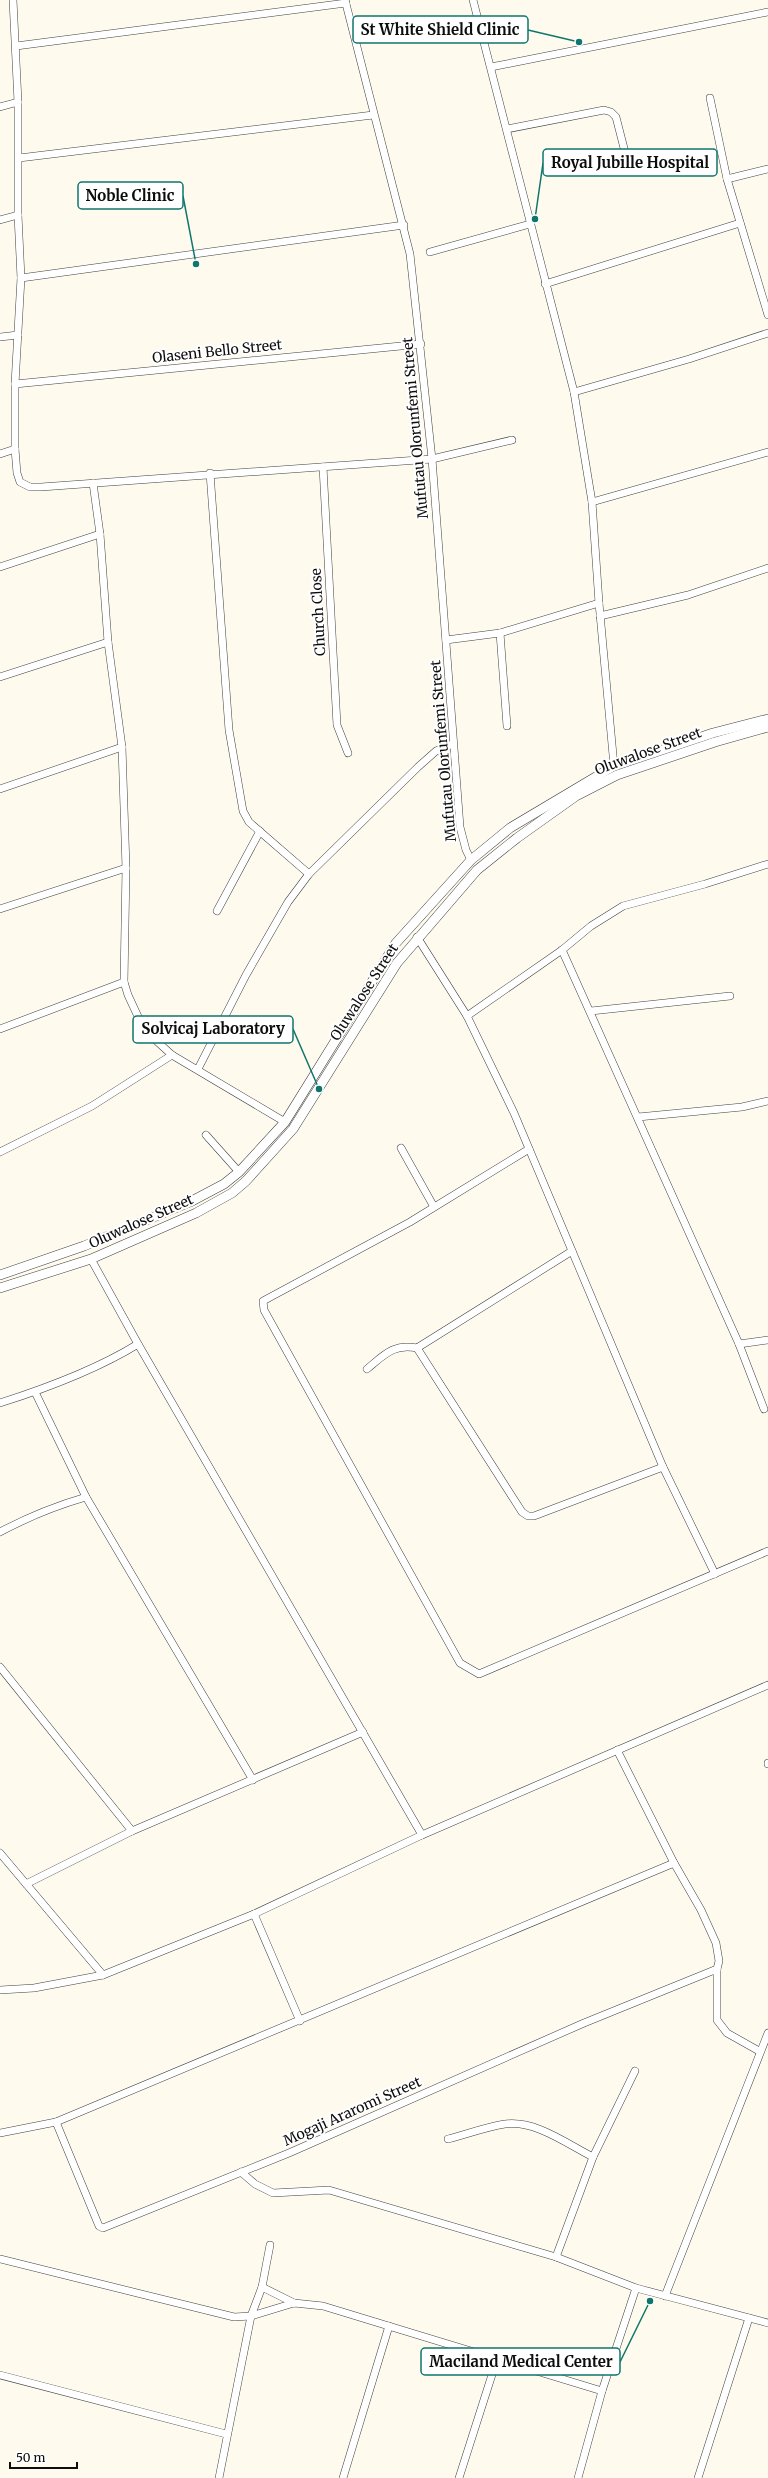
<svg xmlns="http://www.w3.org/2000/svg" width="768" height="2478" font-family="Merriweather,serif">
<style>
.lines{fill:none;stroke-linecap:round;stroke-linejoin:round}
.minor-casing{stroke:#404040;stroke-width:8}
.tertiary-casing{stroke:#404040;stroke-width:10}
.minor{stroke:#fff;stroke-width:7}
.tertiary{stroke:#fff;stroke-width:9}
.labels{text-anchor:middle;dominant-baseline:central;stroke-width:4;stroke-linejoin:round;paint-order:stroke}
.street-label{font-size:14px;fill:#0d0d0d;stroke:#fff}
.leader{fill:none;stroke:#0f766e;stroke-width:1.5}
.callout-dot{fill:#0f766e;stroke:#fff;stroke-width:1.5}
.callout{fill:#fff;stroke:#0f766e;stroke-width:1.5}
.callout-label{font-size:15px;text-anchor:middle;font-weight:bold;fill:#0d0d0d}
</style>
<rect width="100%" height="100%" fill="#fefaee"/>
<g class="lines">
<g class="minor-casing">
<g id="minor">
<path d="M13,0l5,102v113l3,63 -6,106v65l2,24 3,9 10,5h11l391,-28 80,-19"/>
<path d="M345,0l65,254 22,205 28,368 6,23 5,10"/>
<path d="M473,0l101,392 18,110 7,101 15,163"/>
<path d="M16,46l330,-43"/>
<path d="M491,67l277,-55"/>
<path d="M710,98l17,81"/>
<path d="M0,107l18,-5"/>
<path d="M507,129l97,-19 7,2 5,5 11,43"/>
<path d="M19,158l354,-43"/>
<path d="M768,169l-41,10 41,136"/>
<path d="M0,220l18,-5"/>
<path d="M430,252l100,-28"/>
<path d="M21,278l383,-53"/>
<path d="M545,284l195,-61"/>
<path d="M0,337l18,-2"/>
<path d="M15,384l406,-40"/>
<path d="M574,392l115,-33 79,-26"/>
<path d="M0,454l15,-5"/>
<path d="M323,467l14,258 11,28"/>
<path d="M210,473l19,257 14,81 6,11 60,52"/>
<path d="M93,483l7,51 8,108 14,105 4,121 -2,114 4,13 13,28 9,12 22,20 113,67"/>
<path d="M592,502l176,-50"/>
<path d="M0,567l100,-33"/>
<path d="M600,616l88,-21 80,-27"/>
<path d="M500,633l7,93"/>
<path d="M446,640l54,-7 99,-30"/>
<path d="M0,677l108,-35"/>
<path d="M0,789l122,-42"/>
<path d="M0,909l126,-41"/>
<path d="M217,911l43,-80"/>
<path d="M417,937l50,79 47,97 149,354 52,107"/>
<path d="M562,950l177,394 25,65"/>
<path d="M591,1011l139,-15"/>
<path d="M467,1016l95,-66 29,-24 32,-20 82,-22 63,-20"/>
<path d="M0,1029l124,-47"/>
<path d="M198,1069l48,-94 42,-73 21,-28 109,-107 18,-16 16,-7"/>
<path d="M638,1117l104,-10 26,-6"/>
<path d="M206,1135l33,37"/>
<path d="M401,1148l33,59"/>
<path d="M529,1149l-119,73 -147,79 1,9 196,353 19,11 289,-123"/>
<path d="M0,1152l92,-46 80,-51"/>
<path d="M91,1259l47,85 284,491"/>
<path d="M739,1344l29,-4"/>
<path d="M417,1348l105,164 6,4h6l129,-49"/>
<path d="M367,1369c17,-14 27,-26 50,-21l155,-97"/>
<path d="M35,1392l51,105 167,283"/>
<path d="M0,1403c47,-15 96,-33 138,-59"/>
<path d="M0,1532c28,-15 55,-26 86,-35"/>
<path d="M0,1667l132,164"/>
<path d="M617,1750l57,113 27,47 15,33 3,18 -2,8v51l10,13 32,18"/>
<path d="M768,1763v1"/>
<path d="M0,1853l103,122"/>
<path d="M26,1884l106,-53 231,-99"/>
<path d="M254,1914l46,107"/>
<path d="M0,1990l34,-2 69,-13 151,-61 168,-79 346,-150"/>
<path d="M56,2122l43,104 4,2 186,-75 295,-130 133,-54"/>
<path d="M0,2133l56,-11 618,-259"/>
<path d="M448,2139c19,-5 38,-12 57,-15 31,-4 62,20 88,33"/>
<path d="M241,2172l14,12 18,9 56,-3 227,67 80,31 132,35"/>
<path d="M556,2257l37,-100 42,-86"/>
<path d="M0,2259l234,58 17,-1 43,-13 29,3 279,85"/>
<path d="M262,2287l32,16"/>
<path d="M665,2296l103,-263"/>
<path d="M0,2375l226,59"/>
<path d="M219,2478l32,-162 11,-29 8,-42"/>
<path d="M343,2478l46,-152"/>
<path d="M459,2478l38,-119"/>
<path d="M578,2478l24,-87 34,-103"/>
<path d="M698,2478l51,-160"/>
</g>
</g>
<g class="tertiary-casing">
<g id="tertiary">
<path d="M0,1275l84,-29 106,-44 34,-18 15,-12 46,-50 111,-179 75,-83 39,-32 104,-62 99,-33 55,-14"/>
<path d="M0,1288l91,-29 105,-46 36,-20 14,-12 47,-52 104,-166 80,-93 40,-32 59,-42 41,-21 98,-33 53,-15"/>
</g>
</g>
<use href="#minor" class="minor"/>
<use href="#tertiary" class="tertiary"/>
</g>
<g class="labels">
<g class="street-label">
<text transform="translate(217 351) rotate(-6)">Olaseni Bello Street</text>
<text transform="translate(415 428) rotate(-95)">Mufutau Olorunfemi Street</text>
<text transform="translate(318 612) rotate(-93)">Church Close</text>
<text transform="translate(443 751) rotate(-95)">Mufutau Olorunfemi Street</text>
<text transform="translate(648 751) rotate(-20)">Oluwalose Street</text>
<text transform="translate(364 992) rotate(-57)">Oluwalose Street</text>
<text transform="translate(141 1221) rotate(-24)">Oluwalose Street</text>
<text transform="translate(352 2111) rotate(-24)">Mogaji Araromi Street</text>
</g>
</g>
<path class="leader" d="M579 42L528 30M535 219L543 163M196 264L183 196M319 1089L293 1029M650 2301L620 2362"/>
<g class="callout-dot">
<circle cx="579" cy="42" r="4"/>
<circle cx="535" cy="219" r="4"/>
<circle cx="196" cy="264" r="4"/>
<circle cx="319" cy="1089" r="4"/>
<circle cx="650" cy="2301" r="4"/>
</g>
<g class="callout">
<rect x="353" y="16" width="175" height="27" rx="4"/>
<rect x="543" y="149" width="174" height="27" rx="4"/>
<rect x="78" y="182" width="105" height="27" rx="4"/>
<rect x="133" y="1016" width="160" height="27" rx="4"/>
<rect x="421" y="2348" width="199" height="27" rx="4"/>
</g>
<g class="callout-label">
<text x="440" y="35">St White Shield Clinic</text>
<text x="630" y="168">Royal Jubille Hospital</text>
<text x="130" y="201">Noble Clinic</text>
<text x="213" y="1034">Solvicaj Laboratory</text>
<text x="521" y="2367">Maciland Medical Center</text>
</g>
<path d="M10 2462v6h67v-6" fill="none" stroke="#0d0d0d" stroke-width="2"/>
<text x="16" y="2462" font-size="12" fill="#0d0d0d" stroke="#ffffff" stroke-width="3" paint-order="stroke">50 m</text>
</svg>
